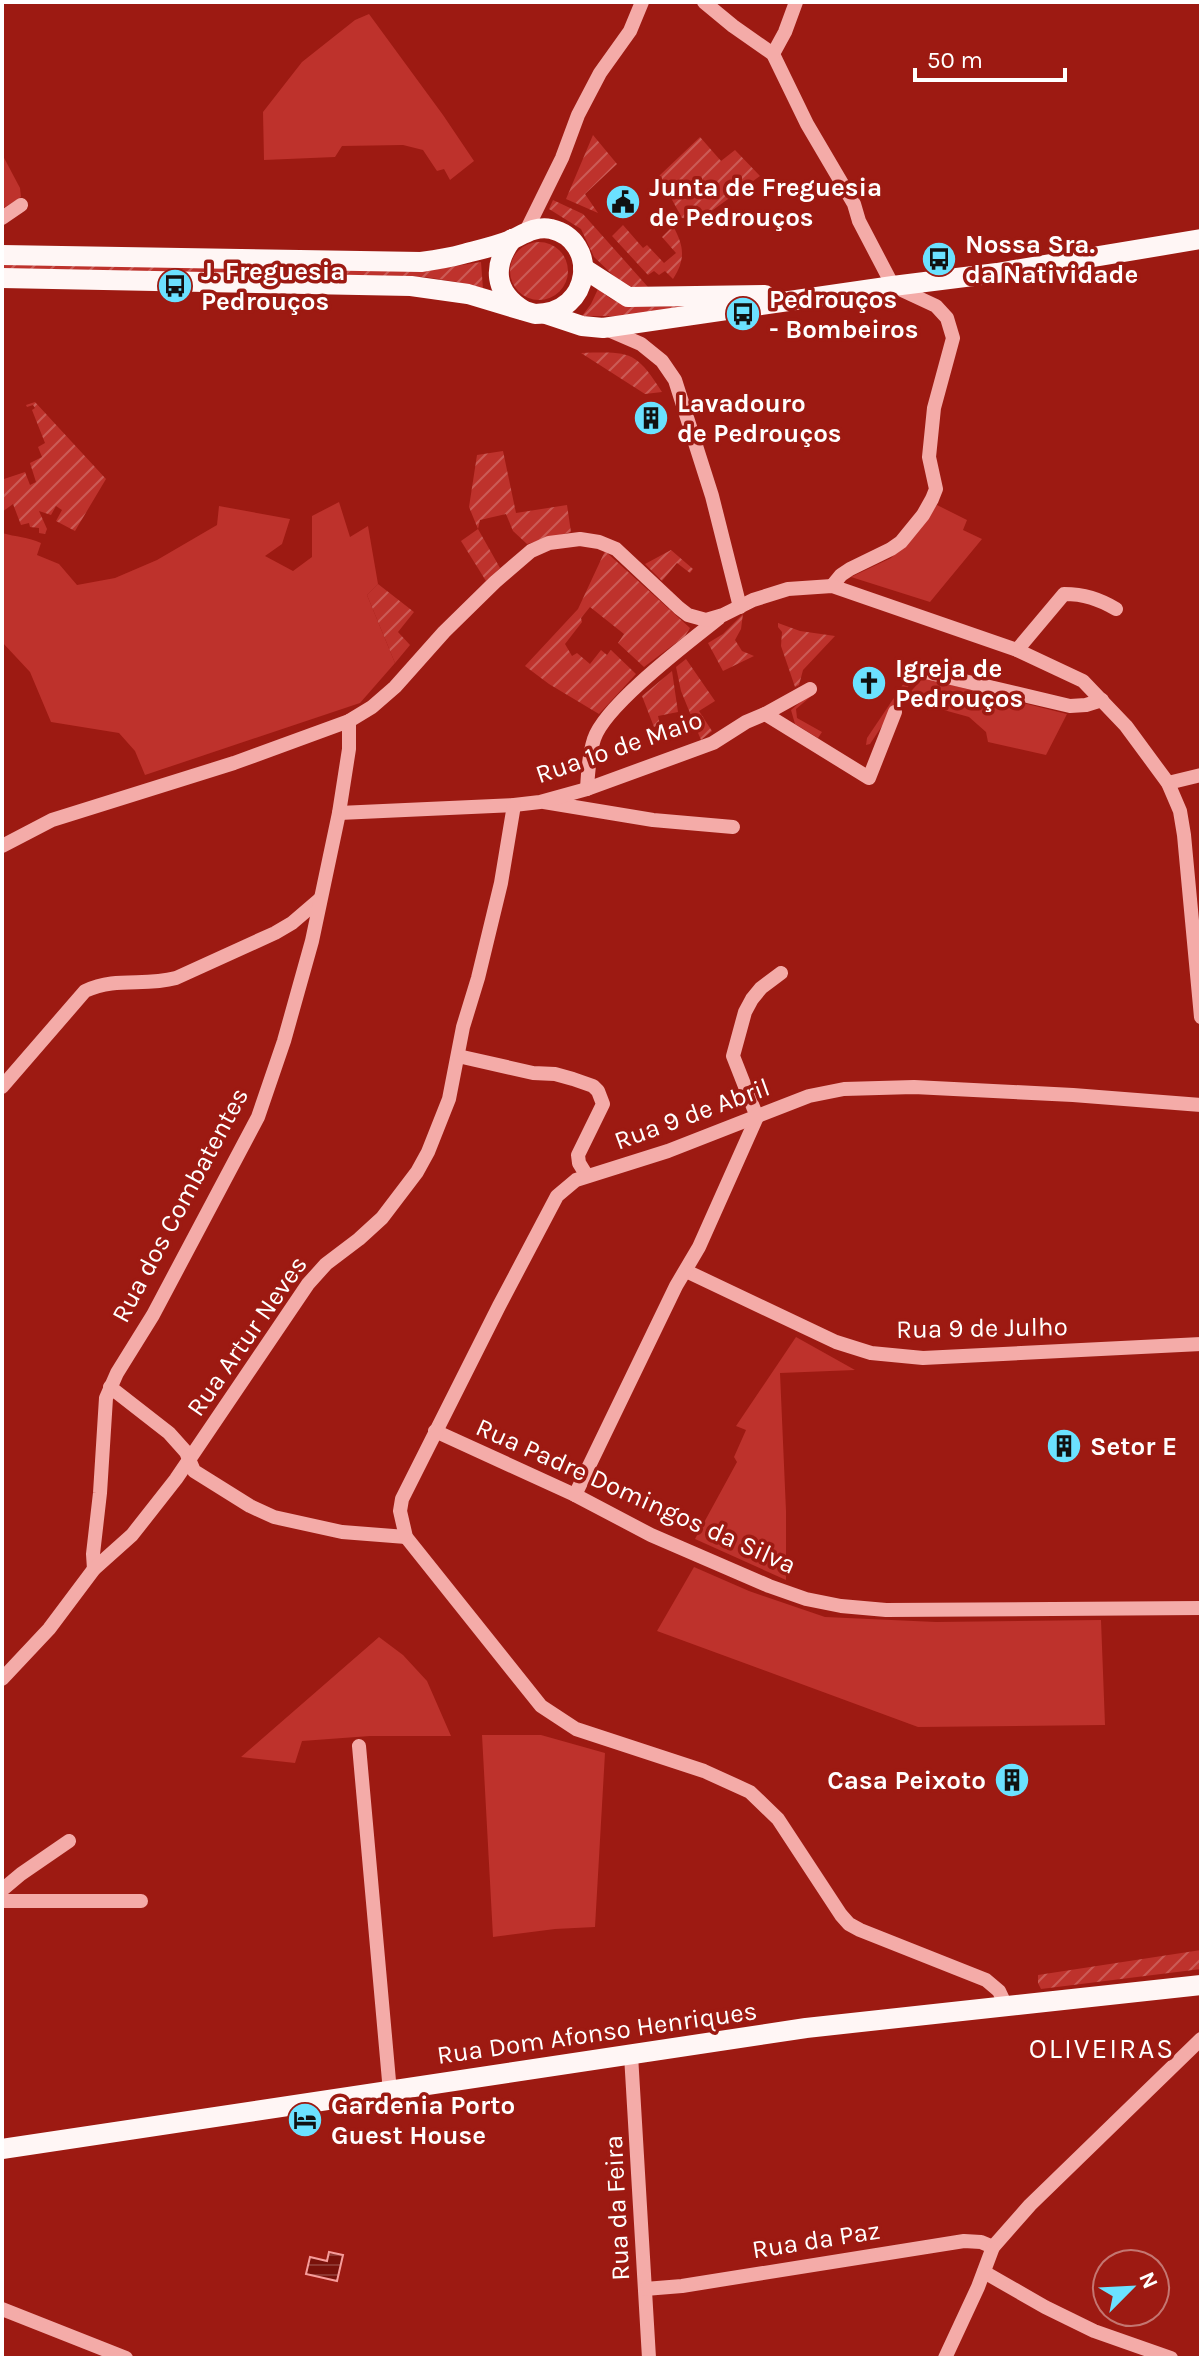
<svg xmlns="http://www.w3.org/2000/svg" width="1203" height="2360" font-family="Karla,sans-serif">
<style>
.grass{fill:#be322c}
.garden{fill:url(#garden-furrows)}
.water{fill:url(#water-rules);stroke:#f79c9a;stroke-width:2}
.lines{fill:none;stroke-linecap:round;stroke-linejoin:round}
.minor{stroke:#f4aba8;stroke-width:14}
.major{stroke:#fff6f5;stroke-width:20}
.labels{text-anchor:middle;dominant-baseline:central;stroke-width:7;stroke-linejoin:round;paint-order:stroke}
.poi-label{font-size:26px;font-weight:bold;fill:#fff;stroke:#9d1a12;text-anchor:start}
.street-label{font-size:26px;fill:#fff;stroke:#9d1a12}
.neighbourhood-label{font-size:28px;letter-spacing:2px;fill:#fff;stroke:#9d1a12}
</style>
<defs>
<pattern id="garden-furrows" width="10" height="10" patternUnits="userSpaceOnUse" patternTransform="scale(2)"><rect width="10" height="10" fill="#be322c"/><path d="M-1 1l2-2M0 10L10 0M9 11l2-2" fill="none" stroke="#cb5b56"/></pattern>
<pattern id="water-rules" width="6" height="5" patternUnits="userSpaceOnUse" patternTransform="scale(2)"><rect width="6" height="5" fill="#79120b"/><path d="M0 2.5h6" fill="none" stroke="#8d3630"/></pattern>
</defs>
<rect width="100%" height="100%" fill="#9d1a12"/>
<g class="grass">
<path d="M369,14l74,101 31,46 -24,19 -6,-11 -7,2 -14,-21 -20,-5 -61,1 -7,11 -71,3 -1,-48 39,-50 53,-42z"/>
<path d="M2,154l18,34 1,9 -19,12z"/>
<path d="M339,502l11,35 18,-11 10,58 -11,11 28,68 -35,40 -215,72 -10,-24 -16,-18 -68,-11 -21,-50 -28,-30v-109c14,4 26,4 39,10l-4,12 22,9 18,21 38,-7 42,-18 60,-35 2,-19 71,13 -8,25 -17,12 28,15 19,-14v-41z"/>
<path d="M937,505l30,15 -4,10 19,9 -52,63 -79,-25 40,-19 19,-20z"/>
<path d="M912,671l6,1 -48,72 -4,1 1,-7z"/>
<path d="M923,678l144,36 -21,41 -58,-13 -2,-10 -17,-15 -65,-18z"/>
<path d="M813,691l2,2 -19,16 1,9 25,14 -4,6 -23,-14 -4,-14z"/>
<path d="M796,1337l59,33 -75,3 6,138v69l-91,-41 42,-77 -3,-5 12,-27 -10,-4z"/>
<path d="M694,1567l55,24 76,26 111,5 165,-2 4,105 -187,2 -261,-96z"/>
<path d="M379,1637l24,18 24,26 24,55h-81l-68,5 -7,22 -54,-6z"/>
<path d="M482,1735h59l64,18 -10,174 -40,2 -62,8z"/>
</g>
<g class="garden">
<path d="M593,135l24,29 -32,30 13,19 -32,-14z"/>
<path d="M700,137l21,24 14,-11 25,26 -61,44 -17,-2 -23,-42z"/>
<path d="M553,200l30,14 65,73h-16l-16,-9 -22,-21 -13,-28 -32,-20z"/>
<path d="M623,225l20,23 4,-3 17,18 12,-10 -14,-16 11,-11c11,20 13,33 0,53l-8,-8 -6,4 -5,-4 -6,4 -36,-39z"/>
<circle cx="539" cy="271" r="29"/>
<path d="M481,262l2,27 -26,-7 -32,-5 -423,-7v-6l423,7z"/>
<path d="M598,289l13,10 15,7 34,1 125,-9 -163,18h-40l9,-12z"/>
<path d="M581,353c49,-1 54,-3 81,39l-17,2z"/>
<path d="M35,402l71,77 -31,52 -19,-10 6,-11 -6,-4 -5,9 -12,-4 8,18 -2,5 -6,-1v-5l-9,-1 -1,-4 -8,2 -8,-21 -11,8v-39l2,6 21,-7 5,13 6,-3 -6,-19 12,-6 -4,-10 7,-4 -13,-33 3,-2 -2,-3 -6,2 -1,-2z"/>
<path d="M503,451l13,62 51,-8 4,27 -44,12 -14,-13 -7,-17 -26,6 -2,9 22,39 -14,13 -25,-40 17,-12 -9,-22 8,-52z"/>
<path d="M671,550l22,19 -3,4 -13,-10 -15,18 -17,-17z"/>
<path d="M605,551l85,77 -5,8 -41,31 -26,-24 6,-9 -34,-27 -9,11 1,4 -17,22 7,12 5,-3 13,11 11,-14 6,5 4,-5 25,24 -37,40 -50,-30 -24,-18 53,-57z"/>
<path d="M378,584l36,28 -16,20 12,13 -15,18 -28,-68z"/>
<path d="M743,614l-2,15 -6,11 7,11 12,5 -31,15 -15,-28 15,-9z"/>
<path d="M778,623l22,8 35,5 -32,34 -4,15 -4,2 -14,-41 1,-14 -4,-5z"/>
<path d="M686,659l29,42 -16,10 13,20 -11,9 -20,-49 -5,-24z"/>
<path d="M672,671l6,41 -20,4 2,9 -6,2 -12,-31z"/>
<path d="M1201,1950v19l-160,20 -3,-6v-8z"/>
</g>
<path class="water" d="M329,2252l14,3 -6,26 -31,-7 4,-17 17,4z"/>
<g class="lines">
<g class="minor">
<path d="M704,2l29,24 40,28 34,70 47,80 5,17 34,65 43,20 11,12 6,20 -19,70 -5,49 7,32 -4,10 -9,16 -22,27 -10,7 -41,20 -9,6 -9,11"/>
<path d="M773,54l12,-22 11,-30"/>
<path d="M2,218l19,-13"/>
<path d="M526,231l36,-73 16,-43 22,-42 30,-42 12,-29"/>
<path d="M604,328l37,16 21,17 13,19 37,116 28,111"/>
<path d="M1017,650l47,-56c20,0 35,5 52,15"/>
<path d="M913,669l157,37 16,-1 16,-5"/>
<path d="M765,714l104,64 26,-66"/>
<path d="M1168,783l33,-8"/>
<path d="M587,789c1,-17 2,-34 7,-50 11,-34 95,-97 125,-121"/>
<path d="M544,802l109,18 80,7"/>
<path d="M339,813l175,-8 26,-3 47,-13 126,-46 33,-21 19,-8 45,-25"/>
<path d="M2,846l50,-26 182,-57 115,-42 23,-14 23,-20 49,-55 51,-50 36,-31 18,-8 31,-4 19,3 17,7 63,59 9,7 18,5 17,-5 30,-15 35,-11 44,-3 185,64 66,31 43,45 42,57 12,28 4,24 17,182"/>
<path d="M458,1056l75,17 22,1 18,5 20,7 5,5 5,13 -25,51 1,8 8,13"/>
<path d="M2,1087l83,-96c33,-15 58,-4 91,-13l99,-45 17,-10 28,-24"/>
<path d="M686,1271l150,71 35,11 52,5 278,-14"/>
<path d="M110,1387l59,46 17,19 8,19 56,35 24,11 68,15 64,5"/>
<path d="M435,1431l140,64 76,40 118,51 37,13 35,7 45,4 315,-2"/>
<path d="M575,1495l101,-209 23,-39 58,-130 -24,-61 12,-44 7,-13 9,-11 20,-15"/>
<path d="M94,1569l-1,-15 7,-61 6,-95 11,-25 36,-58 105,-198 26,-76 28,-100 27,-128 10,-64v-28"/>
<path d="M2,1679l47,-50 45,-60 38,-34 44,-56 132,-195 18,-20 33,-25 23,-21 35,-46 11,-20 21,-53 14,-72 15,-49 23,-95 13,-78"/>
<path d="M359,1746l31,346"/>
<path d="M2,1890l19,-16 48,-33"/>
<path d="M2,1901h139"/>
<path d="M1006,2006l-7,-15 -13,-11 -126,-50 -11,-6 -8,-9 -63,-96 -28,-27 -46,-21 -128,-42 -35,-23 -135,-169 -6,-26 2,-12 97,-193 58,-110 19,-16 92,-29 141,-55 35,-7 70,-2 159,8 128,10"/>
<path d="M631,2055l18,303"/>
<path d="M984,2272l61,35 49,24 77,27"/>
<path d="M645,2289l37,-3 282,-45 17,1 12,5"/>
<path d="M2,2309l124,49"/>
<path d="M945,2358l33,-71 15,-40 37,-42 171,-166"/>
</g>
<g class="major">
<path d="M512,239c-20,27 -18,53 11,71"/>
<path d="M2,255l419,7c14,-2 28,-4 42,-8 15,-4 33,-8 48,-14 13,-6 24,-14 40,-11 48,11 42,85 -16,85l-67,-20 -57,-8 -409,-8"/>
<path d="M583,268l45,29 137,-2"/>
<path d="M546,314l36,12 21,2 290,-42 104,-13 204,-34"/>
<path d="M2,2149l804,-121 395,-43"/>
</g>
</g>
<defs>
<g id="civic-disc" transform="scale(1.8)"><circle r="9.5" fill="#6be1ff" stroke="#9d1a12"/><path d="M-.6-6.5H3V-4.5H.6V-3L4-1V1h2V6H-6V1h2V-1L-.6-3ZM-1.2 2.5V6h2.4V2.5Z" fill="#111"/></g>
<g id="bus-disc" transform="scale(1.8)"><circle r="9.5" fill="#6be1ff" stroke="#9d1a12"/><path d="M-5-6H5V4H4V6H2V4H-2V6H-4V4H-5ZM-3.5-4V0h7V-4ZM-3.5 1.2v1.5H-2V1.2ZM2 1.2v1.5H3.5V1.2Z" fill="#111"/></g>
<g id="building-disc" transform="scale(1.8)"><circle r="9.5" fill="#6be1ff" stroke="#9d1a12"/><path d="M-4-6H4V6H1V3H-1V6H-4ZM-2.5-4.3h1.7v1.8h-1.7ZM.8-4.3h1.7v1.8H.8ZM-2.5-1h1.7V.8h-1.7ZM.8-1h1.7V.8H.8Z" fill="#111"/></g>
<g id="church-disc" transform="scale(1.8)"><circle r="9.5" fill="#6be1ff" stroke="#9d1a12"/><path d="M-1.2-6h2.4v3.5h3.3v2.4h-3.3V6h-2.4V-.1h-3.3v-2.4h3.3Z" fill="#111"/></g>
<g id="hotel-disc" transform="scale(1.8)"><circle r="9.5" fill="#6be1ff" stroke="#9d1a12"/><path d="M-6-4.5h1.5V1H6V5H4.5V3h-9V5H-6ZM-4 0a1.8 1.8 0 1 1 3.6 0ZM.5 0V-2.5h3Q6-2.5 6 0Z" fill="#111"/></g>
</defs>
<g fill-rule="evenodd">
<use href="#civic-disc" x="623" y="202"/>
<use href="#bus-disc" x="939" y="259"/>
<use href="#bus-disc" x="175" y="286"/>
<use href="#bus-disc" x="743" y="314"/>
<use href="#building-disc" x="651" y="418"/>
<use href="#church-disc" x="869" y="683"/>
<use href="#building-disc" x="1064" y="1446"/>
<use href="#building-disc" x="1012" y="1780"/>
<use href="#hotel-disc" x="305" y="2120"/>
</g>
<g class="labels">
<g class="poi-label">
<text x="649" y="187">Junta de Freguesia<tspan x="649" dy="30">de Pedrouços</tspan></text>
<text x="965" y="244">Nossa Sra.<tspan x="965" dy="30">da Natividade</tspan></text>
<text x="201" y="271">J. Freguesia<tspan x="201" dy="30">Pedrouços</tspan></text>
<text x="769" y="299">Pedrouços<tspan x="769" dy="30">- Bombeiros</tspan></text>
<text x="677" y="403">Lavadouro<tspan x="677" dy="30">de Pedrouços</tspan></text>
<text x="895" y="668">Igreja de<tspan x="895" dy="30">Pedrouços</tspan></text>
<text x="1090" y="1446">Setor E</text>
<text x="986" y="1780" text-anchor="end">Casa Peixoto</text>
<text x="331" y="2105">Gardenia Porto<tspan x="331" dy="30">Guest House</tspan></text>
</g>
<g class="street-label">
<text transform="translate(619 747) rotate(-19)">Rua 1º de Maio</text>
<text transform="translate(692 1114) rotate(-20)">Rua 9 de Abril</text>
<text transform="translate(180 1205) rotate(-62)">Rua dos Combatentes</text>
<text transform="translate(982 1328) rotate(-1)">Rua 9 de Julho</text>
<text transform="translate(247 1336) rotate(-55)">Rua Artur Neves</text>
<text transform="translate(636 1496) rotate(24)">Rua Padre Domingos da Silva</text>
<text transform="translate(597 2033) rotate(-8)">Rua Dom Afonso Henriques</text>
<text transform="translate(617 2208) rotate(-93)">Rua da Feira</text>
<text transform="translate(816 2240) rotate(-9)">Rua da Paz</text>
</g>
<g class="neighbourhood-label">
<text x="1102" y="2048">OLIVEIRAS</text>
</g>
</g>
<rect width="1203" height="2360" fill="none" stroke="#ffffff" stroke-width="8"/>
<g transform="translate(1131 2288) rotate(66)"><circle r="38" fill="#9d1a12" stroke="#c47671" stroke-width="2"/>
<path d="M0-6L14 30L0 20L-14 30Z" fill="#6be1ff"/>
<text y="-12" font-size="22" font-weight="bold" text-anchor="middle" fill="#ffffff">N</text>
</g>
<path d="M915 68v12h150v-12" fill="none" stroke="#ffffff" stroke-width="4"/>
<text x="927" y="68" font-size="24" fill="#ffffff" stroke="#9d1a12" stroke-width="6" paint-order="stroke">50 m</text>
</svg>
